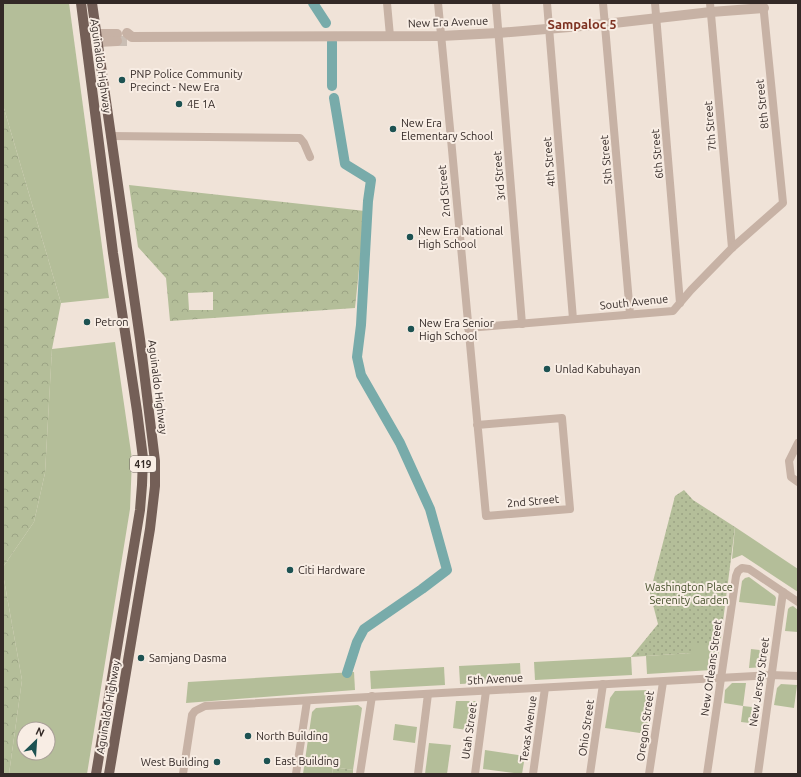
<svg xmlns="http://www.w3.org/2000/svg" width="801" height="777" font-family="Ubuntu,sans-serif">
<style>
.green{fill:#b4be99;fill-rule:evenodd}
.forest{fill:url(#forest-crowns);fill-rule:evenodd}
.garden{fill:url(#garden-dots)}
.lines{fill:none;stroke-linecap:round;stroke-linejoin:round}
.canal{stroke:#78abaa;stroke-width:10}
.tertiary-tunnel{stroke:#cabeb4;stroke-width:10;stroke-dasharray:10 5;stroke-linecap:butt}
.minor{stroke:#c7b2a5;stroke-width:8}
.tertiary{stroke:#c7b2a5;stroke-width:10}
.primary{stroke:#745f57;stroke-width:10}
.poi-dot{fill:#1d5252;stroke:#f8ede4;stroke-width:1.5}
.labels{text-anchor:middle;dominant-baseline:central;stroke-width:4;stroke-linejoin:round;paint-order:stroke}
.shield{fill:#f8ede4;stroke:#6e645f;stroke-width:1}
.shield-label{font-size:10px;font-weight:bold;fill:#332926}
.street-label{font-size:11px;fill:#332926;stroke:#f8ede4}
.poi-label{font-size:11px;fill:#332926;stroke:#f8ede4;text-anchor:start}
.park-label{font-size:11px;fill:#45502b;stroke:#f8ede4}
.quarter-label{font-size:13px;font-weight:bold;fill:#7e3222;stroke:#f8ede4}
</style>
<defs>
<pattern id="forest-crowns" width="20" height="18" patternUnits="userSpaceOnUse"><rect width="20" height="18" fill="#b4be99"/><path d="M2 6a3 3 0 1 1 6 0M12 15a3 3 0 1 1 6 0" fill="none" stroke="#9ba384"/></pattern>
<pattern id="garden-dots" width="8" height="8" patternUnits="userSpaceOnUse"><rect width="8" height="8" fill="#b4be99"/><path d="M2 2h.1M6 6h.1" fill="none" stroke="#9ba384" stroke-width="1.8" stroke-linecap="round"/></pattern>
</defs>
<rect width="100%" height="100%" fill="#f0e3d8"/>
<g class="green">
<path d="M3,3h66l40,295 -48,5 -58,-198z"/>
<path d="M115,342l17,117 -2,50 -43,265h-78l13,-94 -19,-106v-7l31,-45 11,-49 7,-124zM24,729h24v24h-24z"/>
<path d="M735,527l63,42v23l-56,-37 -10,4z"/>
<path d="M749,577l26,19 1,2 -1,8 -36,-4 3,-21 3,-3z"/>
<path d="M793,606l5,4v22l-13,-1 3,-22 2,-2z"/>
<path d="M691,645h29l-4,23 -4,2 -65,4 -1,-18 45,-3z"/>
<path d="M751,649l17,2 -1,13 -2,3 -16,1z"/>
<path d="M631,657l1,18 -97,5 -1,-18z"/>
<path d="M520,663l1,18 -61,3 -1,-18z"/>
<path d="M444,667l1,18 -74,4 -1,-18z"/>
<path d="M354,672l1,18 -169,13 2,-21z"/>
<path d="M732,683h14l-3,23 17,2 -2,16 -17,-2 2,-16 -19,-3 1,-13z"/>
<path d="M781,684l16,1 -3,23 -20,-3 3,-17z"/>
<path d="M650,690l2,4 -5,40 -42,-6 5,-30 5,-7z"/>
<path d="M456,701h20l1,2 -3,28 -21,-3z"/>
<path d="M358,705l4,3 -9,62 -20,-3 -1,7h-29l9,-62 4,-4z"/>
<path d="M395,724l22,3 -2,16 -22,-3z"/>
<path d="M429,743l22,2 -4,29h-22z"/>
<path d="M485,750l40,6 -3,18 -39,-5z"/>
</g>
<g class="forest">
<path d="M3,105l58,198 -9,46 -7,124 -11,49 -31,45z"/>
<path d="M129,185l236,26 -10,97 -185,13 -4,-43 -28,-31zM213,292v18h-24l-1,-17z"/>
<path d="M3,574l19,106 -13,94h-6z"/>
</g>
<g class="garden">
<path d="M684,490l9,10 42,27 -15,118h-29v8l-60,4 27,-33 -8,-31 25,-97z"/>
<path d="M333,767l20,3v4h-21z"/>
</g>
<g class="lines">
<g class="canal">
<path d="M313,3l13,20"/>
<path d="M332,42v44"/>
<path d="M334,98l11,66 26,16 -3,21 -7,124 -4,32 4,18 39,68 30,66 17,61 -25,19 -58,40 -7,13 -10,31"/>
</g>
<path class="tertiary-tunnel" d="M117,41h10"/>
<g class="minor">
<path d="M387,3l3,33"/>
<path d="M438,3l13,136 35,377 84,-7 -8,-91 -85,7"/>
<path d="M496,3l26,321"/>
<path d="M547,3l26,316"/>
<path d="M603,3l27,311"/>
<path d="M655,3l25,300"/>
<path d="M710,3l22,245"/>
<path d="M110,136l190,2 4,5 6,14"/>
<path d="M468,328l205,-17 18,-21 41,-42 51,-45 -20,-200"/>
<path d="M798,443l-9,18 2,16 7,5"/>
<path d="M183,774l9,-59 3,-4 10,-5 566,-31 27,1"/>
<path d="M296,774l11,-73"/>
<path d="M360,774l12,-78"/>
<path d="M418,774l10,-80"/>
<path d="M475,774l11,-83"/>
<path d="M533,774l12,-86"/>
<path d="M590,774l13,-90"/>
<path d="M649,774l14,-92"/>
<path d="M707,774l29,-198 2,-5 4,-3 7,1 49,33"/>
<path d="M758,774l25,-182"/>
</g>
<g class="tertiary">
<path d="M127,33l5,4 309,-1 57,-3 107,-9 106,-12 53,-4"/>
<path d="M97,34h20"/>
<path d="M98,42l19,-1"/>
</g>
<g class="primary">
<path d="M81,3l32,250 24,158 6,47 -1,27 -2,25 -44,264"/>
<path d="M92,3l48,336 15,122v25l-5,43 -41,245"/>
</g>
</g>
<g class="poi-dot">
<circle cx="122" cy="80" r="4"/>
<circle cx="179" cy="104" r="4"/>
<circle cx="393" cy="129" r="4"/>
<circle cx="410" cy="237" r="4"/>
<circle cx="87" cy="322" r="4"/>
<circle cx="411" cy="329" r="4"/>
<circle cx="547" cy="369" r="4"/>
<circle cx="290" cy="570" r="4"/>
<circle cx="141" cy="658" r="4"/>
<circle cx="248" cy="736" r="4"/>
<circle cx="267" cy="761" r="4"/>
<circle cx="217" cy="762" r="4"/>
</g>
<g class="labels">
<rect class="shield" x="130" y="456" width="26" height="16" rx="3"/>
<g class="shield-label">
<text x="143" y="464">419</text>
</g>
<g class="street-label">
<text transform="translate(448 22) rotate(-2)">New Era Avenue</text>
<text transform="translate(101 66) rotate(82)">Aguinaldo Highway</text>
<text transform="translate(762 104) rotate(-96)">8th Street</text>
<text transform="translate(710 126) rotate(-95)">7th Street</text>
<text transform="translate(657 154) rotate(-95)">6th Street</text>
<text transform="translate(606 160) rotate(-95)">5th Street</text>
<text transform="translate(549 162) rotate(-95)">4th Street</text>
<text transform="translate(499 176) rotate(-95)">3rd Street</text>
<text transform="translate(444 191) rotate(-95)">2nd Street</text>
<text transform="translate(634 302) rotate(-6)">South Avenue</text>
<text transform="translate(158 387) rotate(83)">Aguinaldo Highway</text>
<text transform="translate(533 501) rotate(-5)">2nd Street</text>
<text transform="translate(711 668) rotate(-82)">New Orleans Street</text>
<text transform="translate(495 679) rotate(-3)">5th Avenue</text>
<text transform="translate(759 682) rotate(-82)">New Jersey Street</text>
<text transform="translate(108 707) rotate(-80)">Aguinaldo Highway</text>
<text transform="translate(645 726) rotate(-82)">Oregon Street</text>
<text transform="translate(586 728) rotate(-82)">Ohio Street</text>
<text transform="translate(528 729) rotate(-82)">Texas Avenue</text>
<text transform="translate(469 731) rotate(-82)">Utah Street</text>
</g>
<g class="poi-label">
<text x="130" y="74">PNP Police Community<tspan x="130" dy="13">Precinct - New Era</tspan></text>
<text x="187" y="104">4E 1A</text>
<text x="401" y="123">New Era<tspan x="401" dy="13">Elementary School</tspan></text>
<text x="418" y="231">New Era National<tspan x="418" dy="13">High School</tspan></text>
<text x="95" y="322">Petron</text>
<text x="419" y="323">New Era Senior<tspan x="419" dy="13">High School</tspan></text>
<text x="555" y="369">Unlad Kabuhayan</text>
<text x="298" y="570">Citi Hardware</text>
<text x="149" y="658">Samjang Dasma</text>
<text x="256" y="736">North Building</text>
<text x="275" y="761">East Building</text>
<text x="209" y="762" text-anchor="end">West Building</text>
</g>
<g class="park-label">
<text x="689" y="587">Washington Place<tspan x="689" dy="13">Serenity Garden</tspan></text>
</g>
<g class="quarter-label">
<text x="582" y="24">Sampaloc 5</text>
</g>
</g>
<rect width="801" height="777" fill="none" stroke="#332926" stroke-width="8"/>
<g transform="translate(36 741) rotate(25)"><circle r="19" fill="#f8ede4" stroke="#a99f98"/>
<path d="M0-3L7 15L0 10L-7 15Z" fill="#1d5252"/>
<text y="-6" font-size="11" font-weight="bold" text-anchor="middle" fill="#332926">N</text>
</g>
</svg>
